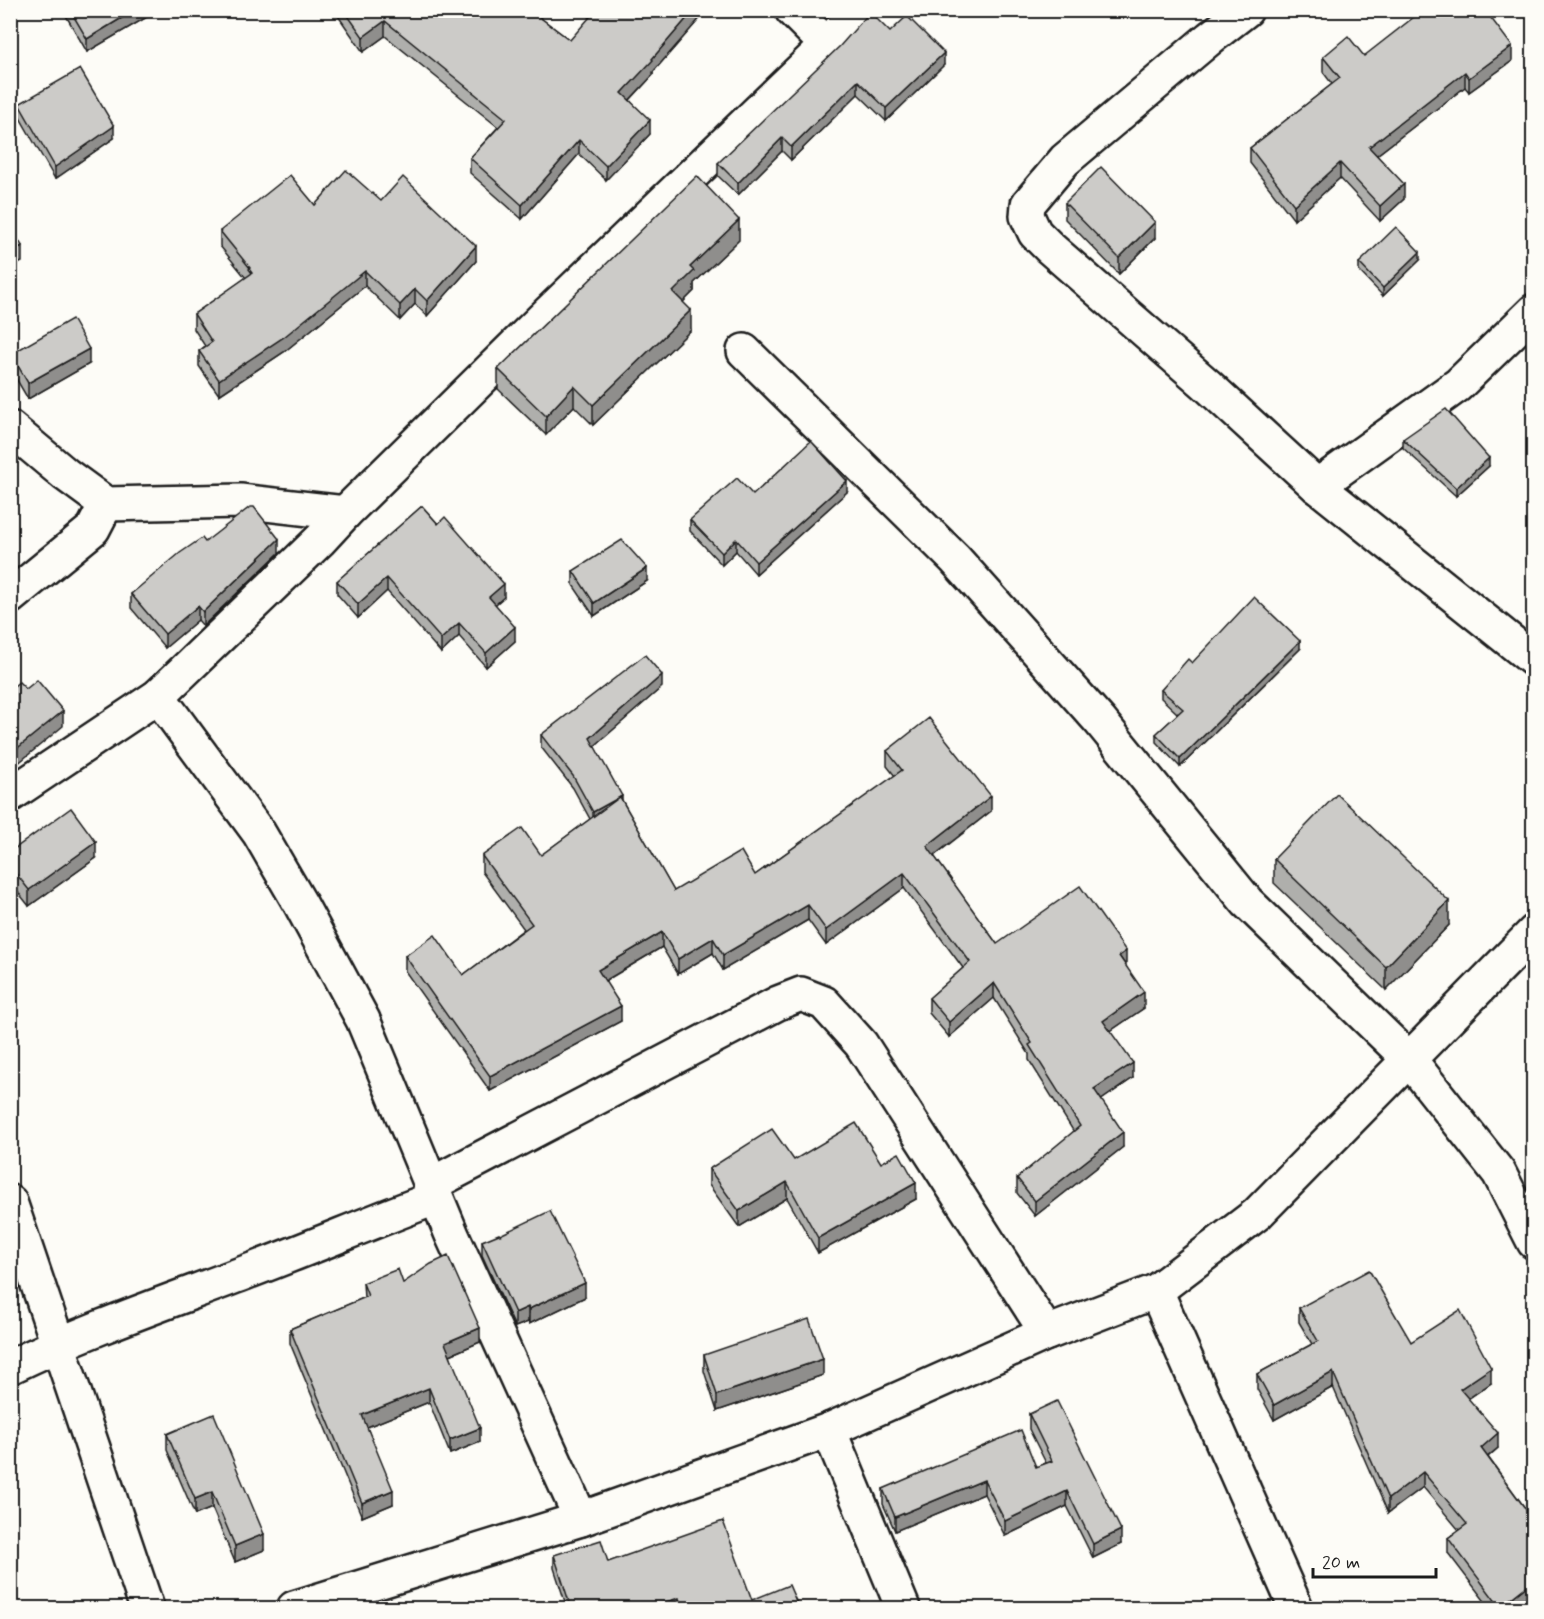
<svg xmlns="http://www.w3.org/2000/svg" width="1544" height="1619" font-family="Mynerve,sans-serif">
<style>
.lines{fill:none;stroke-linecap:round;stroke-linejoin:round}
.street-casing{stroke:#1c1c1c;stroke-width:38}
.street{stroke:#fdfcf7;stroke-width:33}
.wall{fill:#afafac;stroke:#1c1c1c;stroke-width:1.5}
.shaded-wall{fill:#8f8e8c;stroke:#1c1c1c;stroke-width:1.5}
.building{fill:#cccbc8;stroke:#1c1c1c;stroke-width:1.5}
</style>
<rect width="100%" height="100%" fill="#fdfcf7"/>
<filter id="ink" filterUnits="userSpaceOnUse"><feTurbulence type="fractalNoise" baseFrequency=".0167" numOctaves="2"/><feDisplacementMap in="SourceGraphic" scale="12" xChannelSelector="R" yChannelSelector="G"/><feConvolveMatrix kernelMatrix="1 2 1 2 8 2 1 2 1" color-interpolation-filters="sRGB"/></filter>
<g filter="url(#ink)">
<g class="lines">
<g class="street-casing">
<g id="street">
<path d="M792,10l35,35"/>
<path d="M1246,10l-36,28 -145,122 -37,44 -1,12 8,17 15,15 156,136 111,102 217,174"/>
<path d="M744,351l211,208 145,162 147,181 162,157 90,114 35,69"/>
<path d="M10,428l55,46 41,30 134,-3 105,12"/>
<path d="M1317,486l141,-101 76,-74"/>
<path d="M10,597l83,-68 13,-25"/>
<path d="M158,696l101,137 42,72 62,115 89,215 129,284"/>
<path d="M10,795l148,-99 162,-156 25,-27 197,-194 285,-274 31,-35"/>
<path d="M430,1185l348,-182 23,-9 23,9 37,41 186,289"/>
<path d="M10,1202l137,406"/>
<path d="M1156,1291l140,317"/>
<path d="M10,1367c76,-37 155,-64 234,-94 64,-24 127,-51 191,-75"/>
<path d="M829,1430l74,178"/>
<path d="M294,1608l287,-89 248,-89 218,-97 109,-42 101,-77 277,-282"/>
</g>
</g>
<use href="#street" class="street"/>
</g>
<g class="wall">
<path d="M65,10h94l-72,42 -22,-38z"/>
<path d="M334,10h196l40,30 132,-30v6l-49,56v3l-23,25 20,34 -44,46 -27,-26 -57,65 -52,-46v-15l28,-31 -113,-91 -22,16z"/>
<path d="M890,32l54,33 -58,56 -28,-27 -67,66 -9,-9 -44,44 -20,-19v-13z"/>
<path d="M1364,56l148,5 -43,31 -4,-5 -88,68 27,44 -24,22 -40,-43 -46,42 -44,-57v-15l82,-64 -9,-12v-15z"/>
<path d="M19,104l95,34 -59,41 -36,-63z"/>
<path d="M381,201l95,60 -49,55 -12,-12 -15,16 -35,-34 -81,66 -65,43 -20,-29v-15l6,-5 -11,-17v-15l52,-36 -26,-32v-15l95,-26z"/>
<path d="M1065,203l90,35 -36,36 -54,-55z"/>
<path d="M739,240l-45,43v8l-11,11 8,28 -98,95 -19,-19 -28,29 -48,-46v-20z"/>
<path d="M1420,260l-37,36 -24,-25v-8z"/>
<path d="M11,354l78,10 -61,35 -17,-29z"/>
<path d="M1403,439l86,27 -33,30 -53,-48z"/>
<path d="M847,492l-91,82 -20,-23 -14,14 -32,-34v-11l63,-25z"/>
<path d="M422,506l82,91 -9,7 20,37 -29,26 -27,-31 -18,17 -54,-62 -29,27 -21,-24v-13z"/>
<path d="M205,542l74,11 -76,73 -5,-6 -33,28 -34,-40v-14z"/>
<path d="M573,571l74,10 -53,35 -21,-31z"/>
<path d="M1300,649l-120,118 -24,-25v-8l22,-20 -17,-16v-8l31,-27z"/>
<path d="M662,687l-68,59 28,54 52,91 81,-16 140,-99 -8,-10v-15l104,60 -57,45 63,88 129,22 18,42 -34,23 23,47 -32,22 22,47 -88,69 -18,-23v-15l57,-46 -45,-72v-6l-35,-56 -45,39 -20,-24v-15l34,-30 -59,-80 -78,57 -18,-25 -85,50 -10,-17 -35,21 -16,-27 -57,34 16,40 -131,70 -85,-120v-15l58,19 61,-46 -42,-57v-16l59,-1 49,-36 -17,-31 -32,-41v-12z"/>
<path d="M10,852l86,6 -67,48 -19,-24z"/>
<path d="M1274,859l175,66 -63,65 -112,-107z"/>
<path d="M794,1160l87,3 35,36 -98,54 -31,-55 -48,29 -30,-42v-16z"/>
<path d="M500,1235l85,62 -56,27 -1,-2 -13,5 -33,-72v-14z"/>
<path d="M363,1283h40l77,59 -30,13 30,87 -30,12 -21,-52 -62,25 26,77 -31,13 -72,-174v-14l74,-31z"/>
<path d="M1299,1308l112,34 80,41 -23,16 30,49 -10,9 45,62v77l-16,12h-27l-42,-55v-15l11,-8 -36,-43 -35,26 -55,-126 -59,33 -17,-31v-15l55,-30 -13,-22z"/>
<path d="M704,1355l119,20 -106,36 -13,-40z"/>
<path d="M1029,1414l92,130 -28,14 -26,-52 -62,30 -21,-42 -89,37 -12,-27v-15l153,-22 10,-4 -17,-34z"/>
<path d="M167,1434l97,116 -29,12 -23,-54 -17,7 -28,-65z"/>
<path d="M554,1555l54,7 144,38 47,8h-232l-13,-40z"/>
</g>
<g class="shaded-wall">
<path d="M135,10h24l-72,42v-13z"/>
<path d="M694,10h8v6l-49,56v3l-31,33v-15z"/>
<path d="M385,21v15l-22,16v-15z"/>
<path d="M1512,46v15l-43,31v-14z"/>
<path d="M944,53v12l-58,56v-13z"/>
<path d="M1465,72v15l-96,74v-14z"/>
<path d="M858,81v13l-67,66v-13z"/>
<path d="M650,120v14l-44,46v-14z"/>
<path d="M114,126v12l-59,41v-12z"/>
<path d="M782,138v13l-44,44v-12z"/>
<path d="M579,140v14l-57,65v-14z"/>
<path d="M1340,163v15l-46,42v-15z"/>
<path d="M1404,184v15l-24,22v-15z"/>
<path d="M739,220v20l-45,43v8l-21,21v-20l17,-25z"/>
<path d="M1155,222v16l-36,36v-16z"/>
<path d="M22,246v16l-12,6v-16z"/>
<path d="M476,246v15l-49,55v-15z"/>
<path d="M1420,252v8l-37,36v-8z"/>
<path d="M365,271v15l-81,66 -65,43v-15z"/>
<path d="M415,289v15l-15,16v-15z"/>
<path d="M691,310v20l-98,95v-20z"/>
<path d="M89,349v15l-61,35v-16z"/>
<path d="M574,386v20l-28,29v-19z"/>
<path d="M1489,458v8l-33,30v-8z"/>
<path d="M847,481v11l-91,82v-12z"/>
<path d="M279,539v14l-76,73v-14z"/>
<path d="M736,539v12l-14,14v-12z"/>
<path d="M647,568v13l-53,35v-13z"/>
<path d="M387,578v13l-29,27v-14z"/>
<path d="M504,584v13l-15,13v-13z"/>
<path d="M198,606v14l-33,28v-14z"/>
<path d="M459,623v13l-18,17v-14z"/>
<path d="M515,627v14l-29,26v-14z"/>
<path d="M1300,641v8l-120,118v-8z"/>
<path d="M662,675v12l-72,63v-12z"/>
<path d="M63,711v15l-53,44v-16z"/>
<path d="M622,796v11l-29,17v-12z"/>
<path d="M991,796v15l-64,50v-15z"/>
<path d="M96,842v16l-67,48v-16z"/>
<path d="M904,873v15l-78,57v-15z"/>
<path d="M1449,901v24l-63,65v-23z"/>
<path d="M808,905v15l-85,50v-15z"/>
<path d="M662,932v15l-64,38v-15z"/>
<path d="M713,938v15l-35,21v-15z"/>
<path d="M1126,951v15l-7,-10z"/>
<path d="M994,983v15l-45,39v-15z"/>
<path d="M1144,992v16l-41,28v-15z"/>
<path d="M621,1006v15l-131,70v-15z"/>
<path d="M1133,1063v15l-39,27v-16z"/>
<path d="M1123,1132v15l-88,69v-15z"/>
<path d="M787,1182v16l-48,29v-16z"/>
<path d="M916,1183v16l-98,54v-15z"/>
<path d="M585,1283v14l-56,27v-15z"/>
<path d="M528,1307v15l-13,5v-14z"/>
<path d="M480,1328v14l-35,15v-14z"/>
<path d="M823,1359v16l-106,36v-16z"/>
<path d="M1491,1368v15l-31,21v-15z"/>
<path d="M1333,1372v15l-59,33v-15z"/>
<path d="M429,1388v14l-67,27v-14z"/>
<path d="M480,1428v14l-30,12v-14z"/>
<path d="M1498,1433v15l-17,14v-14z"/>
<path d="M1423,1472v15l-35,26v-14z"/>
<path d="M984,1480v14l-89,37v-14z"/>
<path d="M393,1490v14l-31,13v-14z"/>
<path d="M1067,1491v15l-62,30v-15z"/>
<path d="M212,1492v16l-17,7v-16z"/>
<path d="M1121,1530v14l-28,14v-14z"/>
<path d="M264,1534v16l-29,12v-16z"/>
<path d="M1533,1581v15l-16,12h-17v-1z"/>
<path d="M679,1598v10h-33z"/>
</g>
<g class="building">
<path d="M70,10h65l-48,29z"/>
<path d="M344,10h186l40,30 26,-30h98l-42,49 1,1 -31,33 28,27 -44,46 -27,-26 -57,65 -52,-47 36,-39 -121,-98 -22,16z"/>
<path d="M1423,10h62l27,36 -43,32 -4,-6 -96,75 35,37 -24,22 -40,-43 -46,42 -44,-57 90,-70 -17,-21 25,-21 16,20z"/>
<path d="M870,12l20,20 17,-16 37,37 -58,55 -28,-27 -67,66 -9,-9 -44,45 -20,-20 122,-117z"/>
<path d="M80,69l34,57 -59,41 -36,-63z"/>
<path d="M1101,167l54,55 -36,36 -54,-55z"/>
<path d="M346,170l35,31 22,-24 73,69 -49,55 -12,-12 -15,16 -35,-34 -81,66 -65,43 -20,-29 13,-9 -18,-28 58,-41 -3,-4 1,-1 -30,-37 70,-56 25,30z"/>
<path d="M697,176l42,44 -49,47 4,4 -21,21 18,18 -98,95 -19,-19 -28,30 -48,-47z"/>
<path d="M10,225l12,21 -12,6z"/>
<path d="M1396,227l24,25 -37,36 -24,-25z"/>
<path d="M72,319l17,30 -61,34 -17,-29z"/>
<path d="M1446,409l43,49 -33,30 -53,-49z"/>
<path d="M811,441l36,40 -91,81 -20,-23 -14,14 -32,-33 47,-42 16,17z"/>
<path d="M422,506l16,18 7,-7 59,67 -15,13 26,30 -29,26 -27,-30 -18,16 -54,-61 -29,26 -21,-23z"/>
<path d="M250,507h4l25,32 -76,73 -5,-6 -33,28 -34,-40 49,-41 22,-15 3,4z"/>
<path d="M622,540l25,28 -53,35 -21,-32z"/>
<path d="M1254,597l46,44 -120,118 -24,-25 27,-25 -22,-19 27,-31 4,4z"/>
<path d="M645,655l17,20 -72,63 32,58 -29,16 -20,-36 -32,-41z"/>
<path d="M37,680l26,31 -53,43v-65l9,-7 7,7z"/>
<path d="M929,718l62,78 -64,50 70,98 83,-58 46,65 -7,5 25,36 -41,29 30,42 -39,26 29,43 -88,69 -18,-23 63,-52 -51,-81 3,-2 -38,-60 -45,39 -20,-24 41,-36 -66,-89 -78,57 -18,-25 -85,50 -10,-17 -35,21 -16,-27 -64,38 23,36 -131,70 -85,-120 30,-21 28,40 69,-51 -50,-68 40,-28 19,27 79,-58 54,94 67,-40 14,24 147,-105 -15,-19z"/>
<path d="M1337,794l112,107 -63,66 -112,-108z"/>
<path d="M71,808l25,34 -67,48 -19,-24v-14z"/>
<path d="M856,1123l25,40 18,-10 17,30 -98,55 -31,-56 -48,29 -30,-42 63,-40 22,31z"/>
<path d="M550,1211l35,72 -56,26 -1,-2 -13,6 -33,-72 17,-7 1,1z"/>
<path d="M448,1256l32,72 -35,15 35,85 -30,12 -21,-52 -67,27 31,75 -31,13 -72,-174 78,-33 -5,-13 35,-14 5,14 28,-19z"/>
<path d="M1369,1270l42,72 49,-32 31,58 -31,21 38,44 -17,15 52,71v62l-33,26 -52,-69 19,-14 -44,-52 -35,27 -55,-127 -59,33 -17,-31 61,-33 -19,-33z"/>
<path d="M809,1319l14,40 -106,36 -13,-40z"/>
<path d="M1057,1401l64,129 -28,14 -26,-53 -62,30 -21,-41 -89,37 -12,-28 138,-59 15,37 16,-6 -23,-47z"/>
<path d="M214,1414l50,120 -29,12 -23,-54 -17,7 -28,-65z"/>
<path d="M723,1521l29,79 37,-15 10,23h-117l-3,-10 -33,10h-75l-17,-53 47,-15 7,22z"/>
</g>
</g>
<rect width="1544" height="1619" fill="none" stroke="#fdfcf7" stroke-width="36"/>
<rect x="18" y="18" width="1508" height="1583" fill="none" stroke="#1c1c1c" stroke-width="2" filter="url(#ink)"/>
<path d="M1313 1568v9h123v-9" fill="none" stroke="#1c1c1c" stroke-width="3"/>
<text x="1322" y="1568" font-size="18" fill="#1c1c1c" stroke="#fdfcf7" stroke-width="4.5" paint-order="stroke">20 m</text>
</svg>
